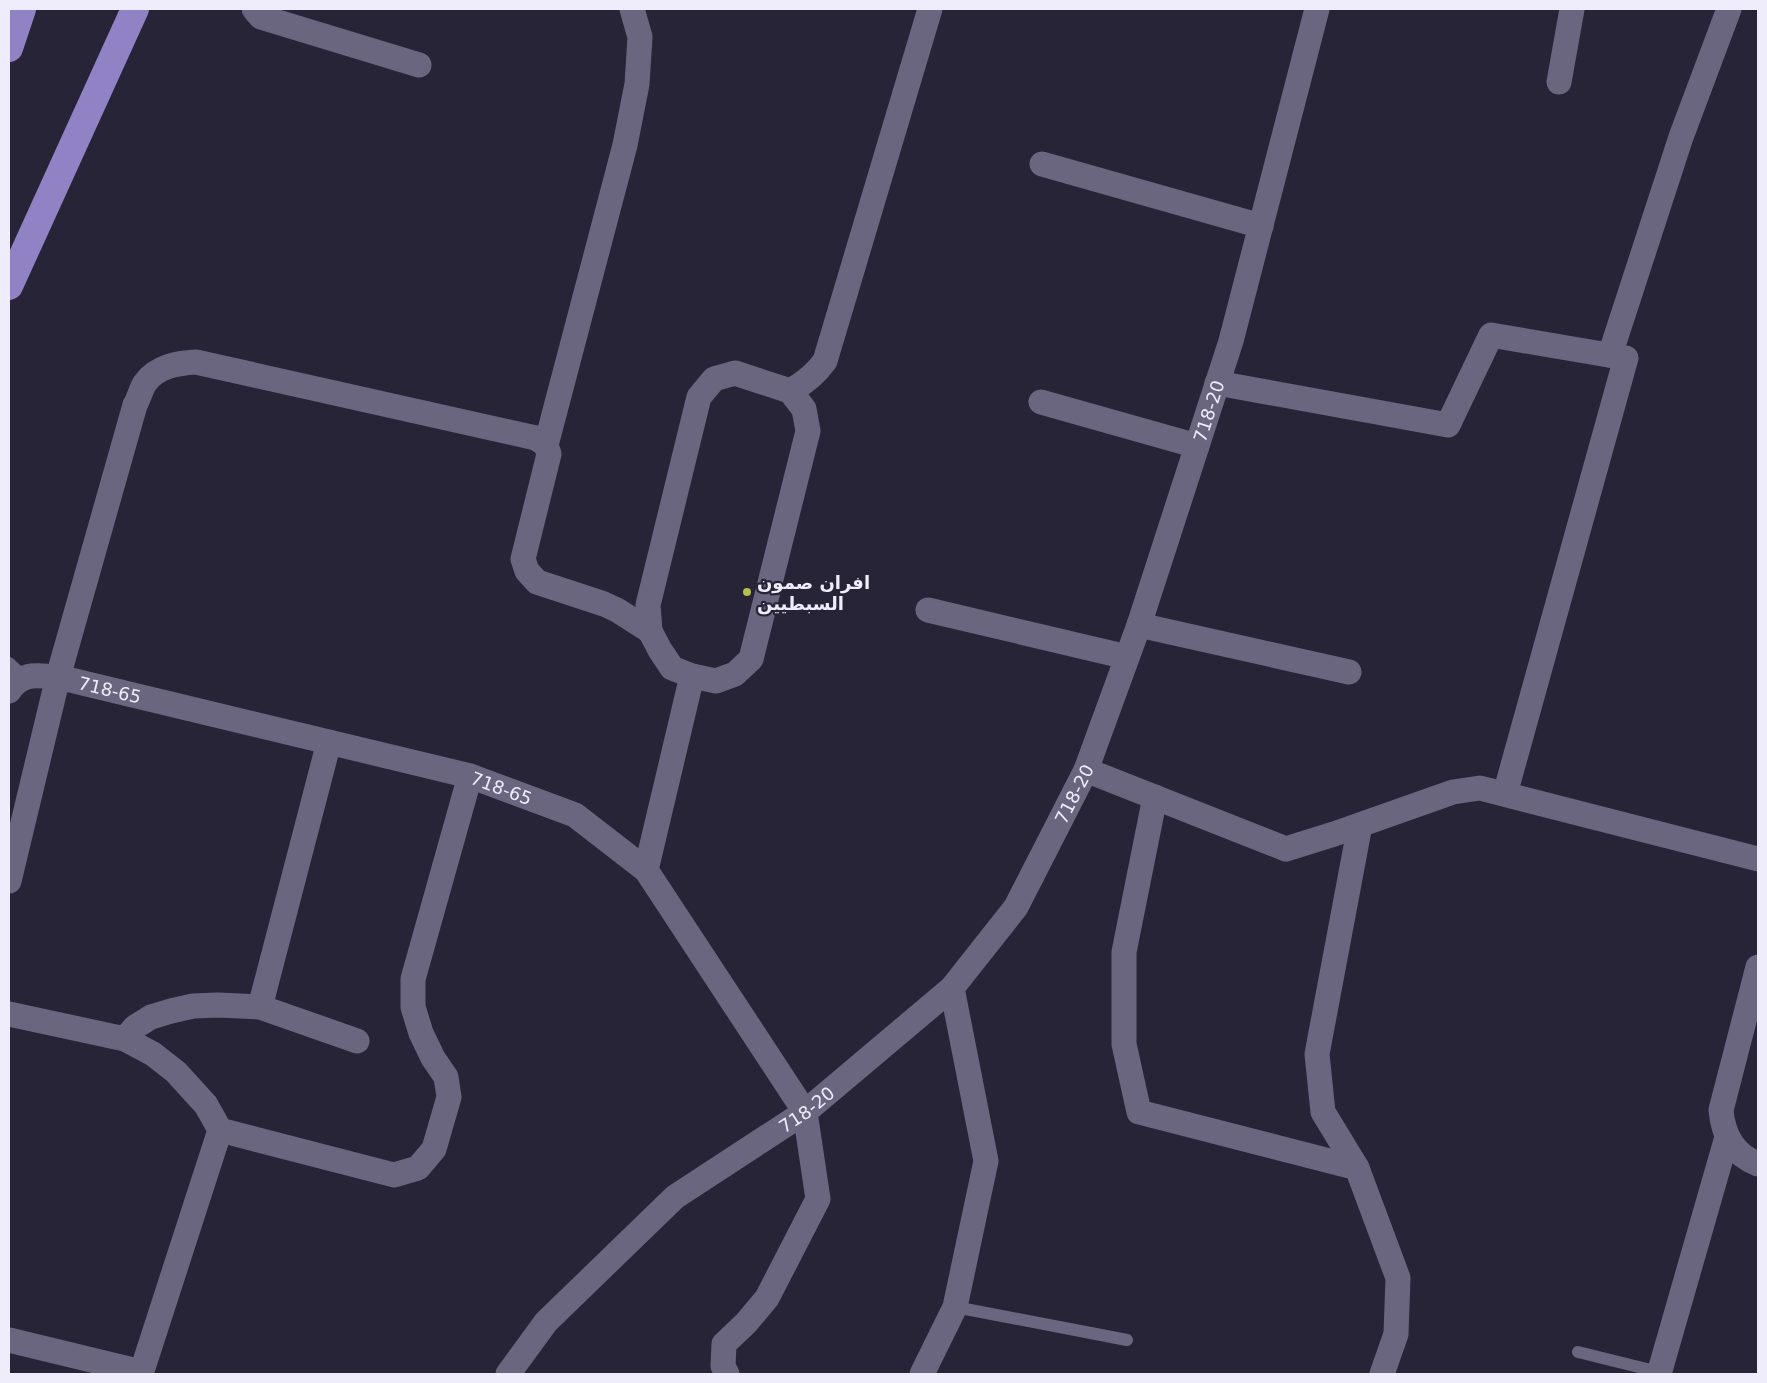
<svg xmlns="http://www.w3.org/2000/svg" width="1767" height="1383" font-family="'DejaVu Sans',Cairo,sans-serif">
<style>
.lines{fill:none;stroke-linecap:round;stroke-linejoin:round}
.lane{stroke:#6b667f;stroke-width:12}
.street{stroke:#6b667f;stroke-width:25}
.highway{stroke:#9182c5;stroke-width:28}
.poi-dot{fill:#b7c148;stroke:#282438;stroke-width:2}
.labels{text-anchor:middle;dominant-baseline:central;stroke-width:4.5;stroke-linejoin:round;paint-order:stroke}
.street-label{font-size:18px;fill:#efedfb;stroke:#282438}
.poi-label{font-size:18px;font-weight:bold;fill:#efedfb;stroke:#282438;text-anchor:start}
</style>
<rect width="100%" height="100%" fill="#282438"/>
<g class="lines">
<g class="lane">
<path d="M9,663l15,14"/>
<path d="M955,1307l172,33"/>
<path d="M1578,1352l81,20"/>
</g>
<g class="street">
<path d="M254,9l7,8 158,48"/>
<path d="M1559,82l13,-73"/>
<path d="M1042,164l219,62"/>
<path d="M1610,355l71,-218 48,-128"/>
<path d="M735,373l55,18 14,18 4,22 -57,228 -16,15 -19,7 -24,-5 -20,-8 -12,-18 -10,-19 -2,-26 51,-208 15,-18z"/>
<path d="M1217,383l231,42 43,-90 135,23 -121,436"/>
<path d="M790,391c15,-8 25,-16 35,-30l105,-352"/>
<path d="M1041,402l156,44"/>
<path d="M546,445l79,-300 12,-61 3,-47 -8,-28"/>
<path d="M928,610l199,47"/>
<path d="M1139,625l210,47"/>
<path id="s1" d="M9,691c13,-20 29,-15 49,-14l412,99 105,39 71,55 159,242 13,87 -51,99 -21,25 -22,21 -1,22 4,8"/>
<path d="M1086,770l200,79 48,-15 119,-42 27,-4 278,71"/>
<path d="M1155,797l-31,155v92l15,68 218,56"/>
<path d="M1360,825l-43,229 6,58 34,56 41,110 -2,56 -14,40"/>
<path d="M646,870l46,-194"/>
<path d="M9,881l49,-204 77,-272c4,-7 6,-16 10,-22 12,-17 33,-20 51,-21l340,76 10,7 3,9 -26,105 4,12 10,11 67,22 13,6 33,21"/>
<path d="M1758,967l-37,143c2,25 13,45 37,54"/>
<path d="M260,1007l69,-265"/>
<path d="M9,1014l116,25 28,15 23,18 30,33 14,25 174,45 24,-7 16,-19 15,-52 -3,-20 -13,-19 -12,-25 -8,-26v-28l57,-203"/>
<path d="M125,1039l10,-12 16,-10 20,-6 22,-5 25,-1 42,2 97,34"/>
<path d="M9,1340l132,32"/>
<path d="M141,1374l79,-244"/>
<path id="s2" d="M508,1374l38,-52 129,-125 130,-85 147,-124 64,-81 70,-137 53,-145 92,-284 86,-332"/>
<path d="M922,1374l33,-67 31,-146 -34,-173"/>
<path d="M1659,1374l68,-237"/>
</g>
<g class="highway">
<path d="M9,48l13,-39"/>
<path d="M9,286l126,-277"/>
</g>
</g>
<circle class="poi-dot" cx="747" cy="592" r="5"/>
<g class="labels">
<g class="street-label">
<text stroke="none"><textPath href="#s2" startOffset="1228">718-20</textPath></text>
<text stroke="none"><textPath href="#s1" startOffset="108">718-65</textPath></text>
<text stroke="none"><textPath href="#s1" startOffset="512">718-65</textPath></text>
<text stroke="none"><textPath href="#s2" startOffset="822">718-20</textPath></text>
<text stroke="none"><textPath href="#s2" startOffset="402">718-20</textPath></text>
</g>
<g class="poi-label">
<text x="757" y="582">افران صمون<tspan x="757" dy="21">السبطيين</tspan></text>
</g>
</g>
<rect width="1767" height="1383" fill="none" stroke="#efedfb" stroke-width="20"/>
</svg>
